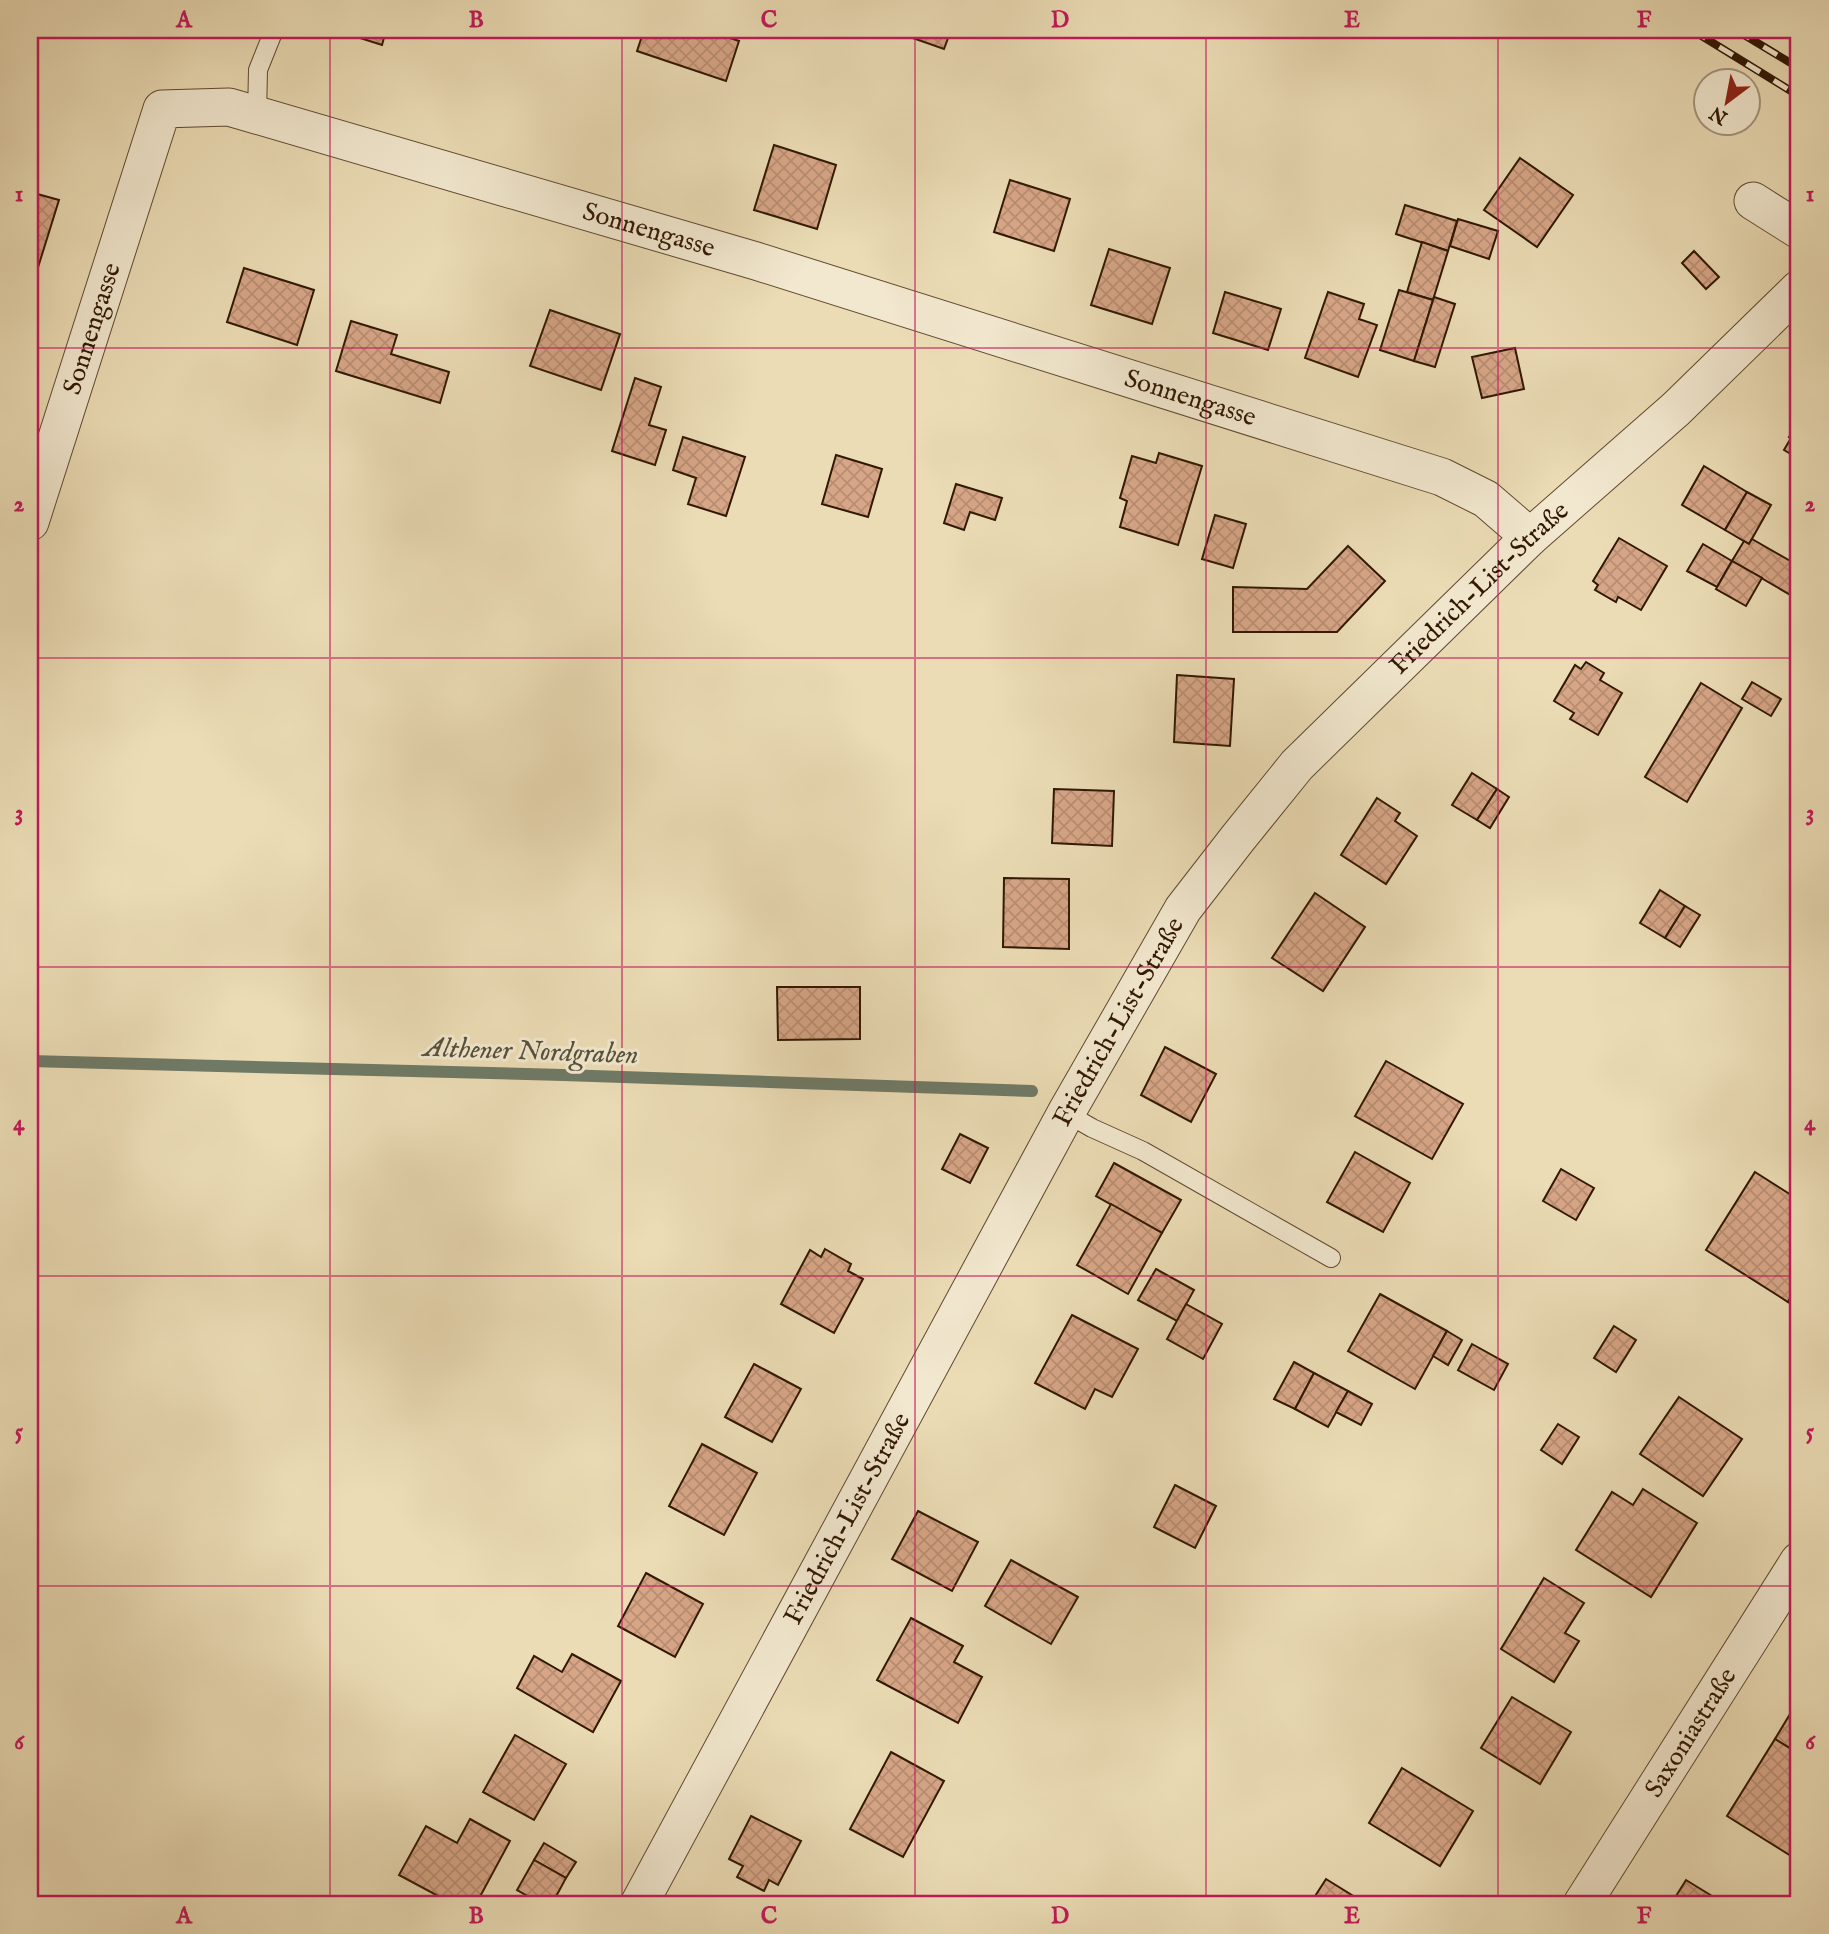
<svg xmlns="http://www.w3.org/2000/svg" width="1829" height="1934" font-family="'IM FELL English',serif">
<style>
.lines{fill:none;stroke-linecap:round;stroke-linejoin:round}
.stream{stroke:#6f7a66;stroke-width:12}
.building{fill:url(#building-cross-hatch);stroke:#311802;stroke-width:2}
.service-casing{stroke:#60492f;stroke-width:20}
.minor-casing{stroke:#60492f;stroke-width:39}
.service{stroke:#f2e8cf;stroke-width:18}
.minor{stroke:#f2e8cf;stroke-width:37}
.rail-casing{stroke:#311802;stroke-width:8}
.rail{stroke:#f2e8cf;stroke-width:5;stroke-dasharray:16;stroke-linecap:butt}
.grid{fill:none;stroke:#c2185b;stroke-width:2;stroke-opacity:0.55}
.labels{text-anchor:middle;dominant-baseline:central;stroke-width:6;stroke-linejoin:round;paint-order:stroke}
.street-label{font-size:26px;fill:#311802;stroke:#f2e8cf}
.water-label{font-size:28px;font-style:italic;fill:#55513c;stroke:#f2e8cf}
.neatline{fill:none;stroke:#c2185b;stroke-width:2.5}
.grid-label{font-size:23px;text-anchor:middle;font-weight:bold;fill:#c2185b}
</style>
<defs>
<pattern id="building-cross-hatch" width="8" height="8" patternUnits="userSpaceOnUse" patternTransform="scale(1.75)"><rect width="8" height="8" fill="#d7a687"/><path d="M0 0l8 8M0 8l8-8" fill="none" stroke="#b98e73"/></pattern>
</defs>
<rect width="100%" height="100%" fill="#ebdcb5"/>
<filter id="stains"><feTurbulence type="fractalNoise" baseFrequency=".00286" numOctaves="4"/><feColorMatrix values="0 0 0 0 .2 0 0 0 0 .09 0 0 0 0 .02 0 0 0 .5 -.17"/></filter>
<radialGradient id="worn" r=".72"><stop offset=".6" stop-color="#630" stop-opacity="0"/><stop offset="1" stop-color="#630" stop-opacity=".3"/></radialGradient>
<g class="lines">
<path class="stream" d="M30,1061l533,14 469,16"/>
</g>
<g class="building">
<path d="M335,30h51l-4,15z"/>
<path d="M644,30h63l32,11 -13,40 -89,-30z"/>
<path d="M890,30h61l-7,19z"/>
<path d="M774,145l62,20 -19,64 -63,-19z"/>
<path d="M1520,158l53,37 -36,52 -53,-37z"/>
<path d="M1010,180l60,19 -16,52 -60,-19z"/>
<path d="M30,192l29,8 -24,77 -5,-2z"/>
<path d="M1405,205l52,16 -9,30 -52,-17z"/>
<path d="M1458,219l40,12 -9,28 -39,-13z"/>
<path d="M1422,242l26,9 -15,49 -26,-8z"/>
<path d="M1109,249l61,19 -18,56 -61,-19z"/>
<path d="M1694,251l25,26 -13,12 -24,-26z"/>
<path d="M244,268l70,22 -17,55 -70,-23z"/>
<path d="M1399,290l34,10 -19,61 -34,-11z"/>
<path d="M1225,292l56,17 -13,41 -55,-17z"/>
<path d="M1328,292l36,12 -5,15 18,6 -19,52 -53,-19z"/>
<path d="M1434,297l21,7 -20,63 -21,-6z"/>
<path d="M550,310l70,24 -19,56 -71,-24z"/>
<path d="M351,321l46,14 -6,19 58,18 -9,31 -104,-32z"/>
<path d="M1515,348l9,41 -42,9 -10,-41z"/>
<path d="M635,378l26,9 -12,38 17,5 -11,35 -43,-14z"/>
<path d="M1799,419v40l-15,-9 7,-12 -2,-1z"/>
<path d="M683,437l62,20 -19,59 -38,-12 8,-26 -23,-8z"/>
<path d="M1159,453l43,13 -24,79 -58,-18 7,-26 -7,-3 12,-42 24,7z"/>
<path d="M836,455l46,14 -14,48 -46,-13z"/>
<path d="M1704,466l43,26 -22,38 -43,-25z"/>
<path d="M956,484l46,14 -7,22 -25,-8 -6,18 -20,-7z"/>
<path d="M1747,492l24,13 -22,39 -24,-14z"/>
<path d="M1215,515l31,9 -13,44 -31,-9z"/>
<path d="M1619,538l48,28 -26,44 -23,-13 -2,5 -21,-12 3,-5 -5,-4z"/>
<path d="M1752,539l47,27v34l-67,-39 12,-20 5,3z"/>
<path d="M1703,544l29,17 -15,26 -30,-16z"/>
<path d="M1348,546l37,35 -48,51h-104v-45l74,2z"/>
<path d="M1732,561l30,17 -16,28 -30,-17z"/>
<path d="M1586,662l18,11 -4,7 22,13 -24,42 -28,-16 4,-6 -20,-12 21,-36 6,4z"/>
<path d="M1177,675l57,4 -4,67 -56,-4z"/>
<path d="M1752,682l29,17 -10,17 -29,-17z"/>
<path d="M1701,683l41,25 -55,94 -42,-25z"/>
<path d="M1472,773l25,16 -20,31 -25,-15z"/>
<path d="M1054,789l60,2 -2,55 -60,-3z"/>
<path d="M1497,789l12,8 -19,31 -13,-8z"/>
<path d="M1377,798l23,15 -5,8 22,15 -31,48 -45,-29z"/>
<path d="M1004,878l65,1v70l-66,-2z"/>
<path d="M1660,890l25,16 -20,32 -25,-15z"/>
<path d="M1315,893l50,34 -42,64 -51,-33z"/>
<path d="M1685,906l15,9 -20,32 -15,-9z"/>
<path d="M777,987h83v52l-82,1z"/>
<path d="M1165,1047l51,27 -25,48 -50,-27z"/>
<path d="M1386,1061l77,43 -31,55 -77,-43z"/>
<path d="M960,1134l28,14 -18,35 -28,-14z"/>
<path d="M1355,1152l55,31 -27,49 -56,-30z"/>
<path d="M1114,1163l67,37 -19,33 -66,-37z"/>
<path d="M1561,1169l33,19 -18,32 -33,-19z"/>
<path d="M1755,1172l44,28v84l-11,18 -82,-52z"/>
<path d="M1111,1204l51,29 -34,61 -51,-29z"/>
<path d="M825,1249l26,15 -3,7 15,8 -29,54 -53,-29 29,-54 11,7z"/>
<path d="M1156,1269l38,21 -17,31 -39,-21z"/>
<path d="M1799,1284v25l-11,-7z"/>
<path d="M1380,1294l67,37 -32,58 -67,-38z"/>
<path d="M1186,1304l36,20 -19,35 -36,-20z"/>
<path d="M1072,1315l66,34 -26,48 -17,-8 -10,20 -50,-26z"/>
<path d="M1614,1326l22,14 -20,32 -22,-14z"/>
<path d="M1447,1331l15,9 -14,25 -15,-9z"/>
<path d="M1472,1344l36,20 -14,26 -36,-20z"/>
<path d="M1294,1362l20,11 -19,36 -21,-10z"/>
<path d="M754,1364l47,25 -29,53 -47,-25z"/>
<path d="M1314,1373l34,18 -20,36 -33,-18z"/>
<path d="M1348,1391l24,13 -11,21 -25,-13z"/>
<path d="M1679,1397l63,42 -39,57 -63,-42z"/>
<path d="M1558,1424l21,13 -17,27 -21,-14z"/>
<path d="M702,1444l55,29 -33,62 -55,-29z"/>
<path d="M1175,1485l41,21 -21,42 -41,-21z"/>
<path d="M1643,1489l54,34 -46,74 -75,-47 36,-58 21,13z"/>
<path d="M918,1511l60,31 -26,49 -60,-32z"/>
<path d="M1011,1560l67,37 -27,47 -66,-38z"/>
<path d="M646,1573l57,31 -28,53 -57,-31z"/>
<path d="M1544,1578l40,25 -19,30 14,8 -25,41 -53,-33z"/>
<path d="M911,1618l52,28 -9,16 28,15 -24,46 -81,-43z"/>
<path d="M572,1654l49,27 -28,51 -76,-44 17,-32 28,16z"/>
<path d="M1512,1697l59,35 -31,52 -59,-36z"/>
<path d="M1799,1699v55l-24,-15z"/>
<path d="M515,1735l51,29 -32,56 -51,-28z"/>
<path d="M1775,1739l24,15v107l-72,-45z"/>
<path d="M891,1752l53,29 -41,76 -53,-28z"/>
<path d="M1402,1768l71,43 -33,55 -71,-43z"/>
<path d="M751,1816l50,25 -23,44 -9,-5 -5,11 -27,-14 6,-11 -14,-7z"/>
<path d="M470,1819l40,22 -34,63h-23l-54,-29 27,-49 31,17z"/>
<path d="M544,1843l32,19 -10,16 -32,-18z"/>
<path d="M534,1860l32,18 -14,26h-10l-25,-14z"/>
<path d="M1326,1879l29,18 -5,7h-40z"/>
<path d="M1686,1880l39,24h-54z"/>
</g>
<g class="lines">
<g class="service-casing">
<g id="service">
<path d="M257,115l1,-45 16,-40"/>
<path d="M1066,1113l26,15 51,23 188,107"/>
</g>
</g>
<g class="minor-casing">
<g id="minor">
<path d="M1753,201l46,29"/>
<path id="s1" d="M30,522l132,-413 67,-2 527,154 686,216 44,22 44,38"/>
<path id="s2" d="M639,1904l427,-791 117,-204 55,-71 59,-73 233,-228 146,-128 123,-120"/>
<path id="s3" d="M1582,1904l217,-343"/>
</g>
</g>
<use href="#service" class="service"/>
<use href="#minor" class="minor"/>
<g class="rail-casing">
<g id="rail">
<path d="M1692,30l107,66"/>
<path d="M1736,30l63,38"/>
</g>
</g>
<use href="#rail" class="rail"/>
</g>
<path class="grid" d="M330,30v1874M622,30v1874M915,30v1874M1206,30v1874M1498,30v1874M30,348h1769M30,658h1769M30,967h1769M30,1276h1769M30,1586h1769"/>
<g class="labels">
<g class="street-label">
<text stroke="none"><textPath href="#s1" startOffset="938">Sonnengasse</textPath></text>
<text stroke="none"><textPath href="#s1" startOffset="203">Sonnengasse</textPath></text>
<text stroke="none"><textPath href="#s1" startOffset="1505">Sonnengasse</textPath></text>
<text stroke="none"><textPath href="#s2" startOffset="1572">Friedrich-List-Straße</textPath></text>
<text stroke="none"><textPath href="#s2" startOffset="1004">Friedrich-List-Straße</textPath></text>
<text stroke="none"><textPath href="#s2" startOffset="438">Friedrich-List-Straße</textPath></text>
<text stroke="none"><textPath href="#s3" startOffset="203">Saxoniastraße</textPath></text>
</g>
<g class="water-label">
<text transform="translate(531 1052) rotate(2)">Althener Nordgraben</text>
</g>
</g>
<rect width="1829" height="1934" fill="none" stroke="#ebdcb5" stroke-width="77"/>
<g transform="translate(1727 102) rotate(212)"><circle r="33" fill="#f2e8cf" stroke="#a5957d" stroke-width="2"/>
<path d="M0-5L12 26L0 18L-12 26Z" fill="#8f2418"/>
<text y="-10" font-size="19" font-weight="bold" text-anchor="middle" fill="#311802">N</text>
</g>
<rect x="38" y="38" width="1752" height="1858" class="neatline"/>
<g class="grid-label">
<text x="184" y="27">A</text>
<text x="476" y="27">B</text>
<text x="769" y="27">C</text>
<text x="1060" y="27">D</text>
<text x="1352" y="27">E</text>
<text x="1644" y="27">F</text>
<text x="19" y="201">1</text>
<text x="1810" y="201">1</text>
<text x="19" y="511">2</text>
<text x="1810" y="511">2</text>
<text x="19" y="820">3</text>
<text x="1810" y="820">3</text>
<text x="19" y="1130">4</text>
<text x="1810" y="1130">4</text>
<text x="19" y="1439">5</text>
<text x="1810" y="1439">5</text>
<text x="19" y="1749">6</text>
<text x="1810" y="1749">6</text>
<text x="184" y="1923">A</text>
<text x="476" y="1923">B</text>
<text x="769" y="1923">C</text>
<text x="1060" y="1923">D</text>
<text x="1352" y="1923">E</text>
<text x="1644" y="1923">F</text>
</g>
<rect width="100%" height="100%" filter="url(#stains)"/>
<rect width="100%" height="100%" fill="url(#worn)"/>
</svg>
